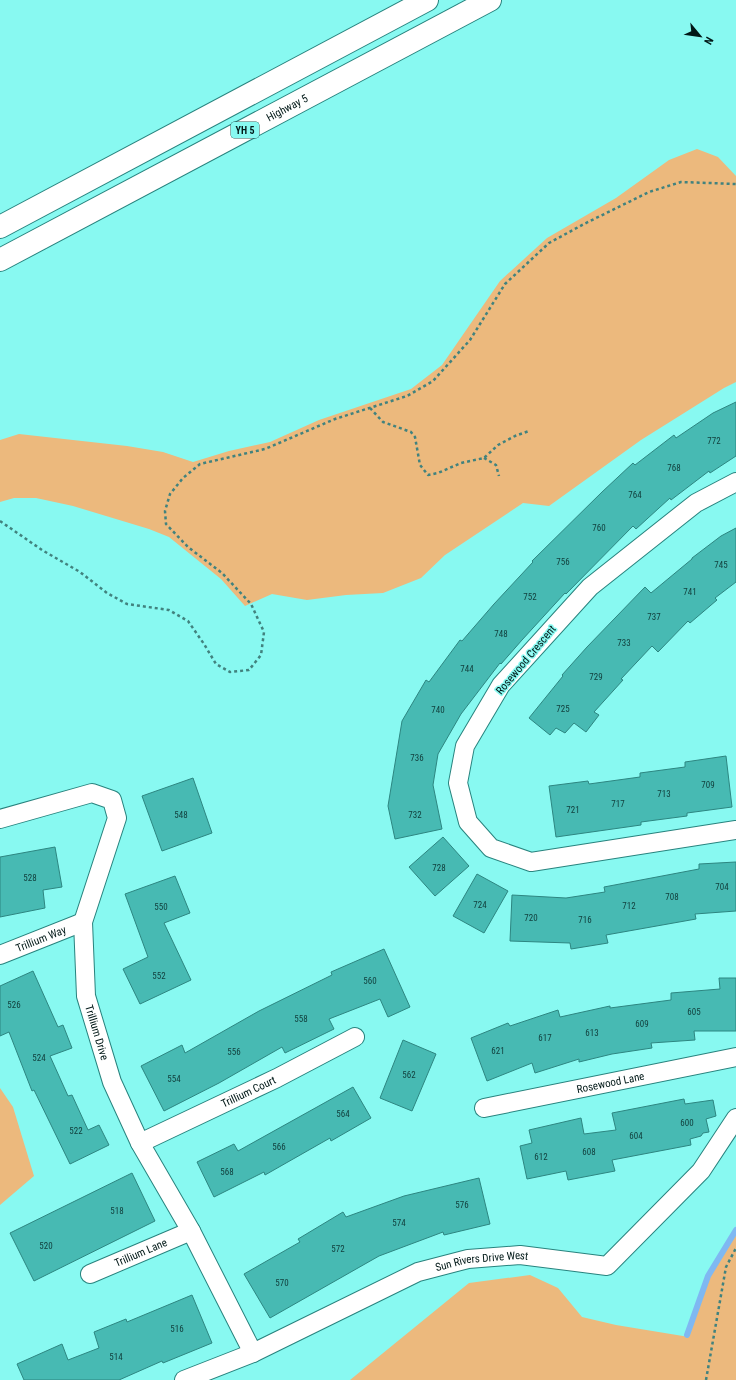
<svg xmlns="http://www.w3.org/2000/svg" width="736" height="1380" font-family="'Roboto Condensed',sans-serif">
<style>
.green{fill:#ecb97d}
.lines{fill:none;stroke-linecap:round;stroke-linejoin:round}
.stream{stroke:#7fb8f2;stroke-width:6}
.building{fill:#47bab3;stroke:#2d8681}
.minor-casing{stroke:#28837e;stroke-width:20}
.trunk-casing{stroke:#28837e;stroke-width:24}
.path{stroke:#41827e;stroke-width:2.5;stroke-dasharray:3 3;stroke-linecap:butt}
.minor{stroke:#fff;stroke-width:18}
.trunk{stroke:#fff;stroke-width:22}
.labels{text-anchor:middle;dominant-baseline:central;stroke-width:3;stroke-linejoin:round;paint-order:stroke}
.number-label{font-size:9px;fill:#12403e}
.shield{fill:#88f9f1;stroke:#2a5c58;stroke-width:1}
.shield-label{font-size:10px;font-weight:bold;fill:#011817}
.street-label{font-size:11px;fill:#011817;stroke:#88f9f1}
</style>
<rect width="100%" height="100%" fill="#88f9f1"/>
<g class="green">
<path d="M697,149l21,8 18,19v206l-12,6 -83,52 -92,66 -26,-3 -78,52 -24,23 -38,15 -37,2 -39,5 -35,-6 -27,12 -24,-27 -52,-42 -20,-8 -76,-23 -37,-8h-22l-14,4v-62l19,-6 108,12 36,6 30,10 36,-11 41,-9 49,-22 92,-31 31,-24 58,-84 47,-43 69,-40 53,-38z"/>
<path d="M0,1088l13,19 21,69 -34,29z"/>
<path d="M736,1234v146h-386l119,-97 61,-8 28,13 24,29 34,8 73,12 21,-60z"/>
</g>
<g class="lines">
<path class="stream" d="M687,1335l21,-59 28,-46"/>
</g>
<g class="building">
<path d="M736,402v54l-26,17 -1,-2 -38,29 -1,-2 -34,31 -3,-3 -67,68 -1,-1 -43,47 -21,24 -1,-1 -39,51 -23,40 -5,31 9,44 -47,10 -7,-33 14,-85 24,-41 3,2 31,-42 2,1 32,-37 39,-42 -1,-1 70,-69 31,-29 2,2 39,-30 2,3 37,-25z"/>
<path d="M736,528v54l-21,16 2,2 -27,23 -2,-2 -30,31 -6,-6 -31,33 2,1 -29,32 5,3 -13,17 -12,-9 -9,10 -9,-5 -6,7 -21,-17 34,-42 -1,-1 25,-28 58,-60 6,6 41,-34v-1l29,-22z"/>
<path d="M726,756l6,51 -45,6v3l-46,6v3l-85,12 -7,-51 39,-5 1,3 51,-7v-4l45,-6v-5z"/>
<path d="M193,778l19,55 -50,18 -20,-55z"/>
<path d="M443,837l26,29 -34,30 -26,-29z"/>
<path d="M55,847l7,40 -19,3 2,18 -45,9v-60z"/>
<path d="M736,862v49l-41,3 1,5 -90,16 2,8 -37,6 -1,-6 -60,-2 2,-46 54,3 39,-6 -1,-5 95,-18v-5z"/>
<path d="M477,874l31,17 -24,42 -31,-17z"/>
<path d="M175,876l15,37 -26,10 27,57 -51,24 -17,-35 25,-12 -23,-63z"/>
<path d="M384,949l26,58 -22,10 -8,-18 -51,20 5,10 -49,24 -3,-6 -63,36 -55,28 -23,-45 41,-21 3,8 74,-42 73,-36 -1,-3z"/>
<path d="M33,971l25,56 5,-2 9,23 -22,8 18,40 4,-1 16,35 11,-5 10,20 -39,19 -36,-74 -2,1 -23,-59 -9,4v-50z"/>
<path d="M719,978h17v53h-42l1,9 -44,3 1,5 -40,6 -33,8v-3l-44,14 -3,-10 -45,18 -16,-43 37,-15 2,3 48,-16 2,7 50,-11v2l61,-8v-7l49,-4z"/>
<path d="M403,1040l33,14 -24,57 -32,-13z"/>
<path d="M353,1087l18,31 -40,23 -1,-3 -65,37 -1,-3 -50,25 -17,-35 37,-18 4,7z"/>
<path d="M684,1099l1,5 28,-4 3,16 -10,3 3,13 -6,1 -2,3 -11,3 1,6 -79,15 3,11 -47,9 -2,-9 -39,8 -7,-33 12,-3 -3,-13 52,-12 3,16 32,-4 -4,-17z"/>
<path d="M132,1173l23,48 -121,60 -24,-48z"/>
<path d="M479,1178l11,46 -46,11 -1,-3 -64,24 -109,62 -26,-44 56,-32 -2,-3 45,-27 3,5 58,-21z"/>
<path d="M192,1295l20,48 -49,20 -1,-2 -43,19h-95l-7,-16 45,-20 6,16 31,-12 -5,-16 32,-13 1,3z"/>
</g>
<g class="lines">
<g class="minor-casing">
<g id="minor">
<path d="M736,482l-40,21 -106,84 -89,98 -36,61 -7,37 10,39 23,26 40,14 205,-32"/>
<path id="s1" d="M0,819l92,-26 20,7 5,18 -34,104 3,74 26,86 28,61 51,88 62,122"/>
<path id="s2" d="M0,955l83,-33"/>
<path id="s3" d="M484,1108l252,-51"/>
<path id="s4" d="M140,1143l137,-65 78,-41"/>
<path id="s5" d="M90,1274l101,-43"/>
<path id="s6" d="M184,1380l69,-27 165,-81 50,-13 52,-4 87,11 94,-95 35,-53"/>
</g>
</g>
<g class="trunk-casing">
<g id="trunk">
<path d="M0,227l427,-227"/>
<path id="s7" d="M0,260l490,-260"/>
</g>
</g>
<g class="path">
<path d="M370,408l13,14 28,10 4,5 5,28 8,10 10,-2 23,-10 23,-5 14,-13 17,-9 14,-5"/>
<path d="M484,458l12,7 3,11"/>
<path d="M0,521l42,29 38,22 27,21 20,11 42,6 19,11 16,23 12,20 14,8 19,-2 12,-15 3,-23 -13,-28 -29,-31 -34,-26 -22,-23 -1,-13 5,-17 13,-16 17,-14 65,-15 70,-30 72,-23 26,-15 37,-41 35,-56 44,-41 35,-19 65,-32 32,-10 55,2"/>
<path d="M706,1380l20,-113 10,-19"/>
</g>
<use href="#minor" class="minor"/>
<use href="#trunk" class="trunk"/>
</g>
<g class="labels">
<g class="number-label">
<text x="714" y="441">772</text>
<text x="674" y="468">768</text>
<text x="635" y="495">764</text>
<text x="599" y="528">760</text>
<text x="563" y="562">756</text>
<text x="721" y="565">745</text>
<text x="690" y="592">741</text>
<text x="530" y="597">752</text>
<text x="654" y="617">737</text>
<text x="501" y="634">748</text>
<text x="624" y="643">733</text>
<text x="467" y="669">744</text>
<text x="596" y="677">729</text>
<text x="563" y="709">725</text>
<text x="438" y="710">740</text>
<text x="417" y="758">736</text>
<text x="708" y="785">709</text>
<text x="664" y="794">713</text>
<text x="618" y="804">717</text>
<text x="573" y="810">721</text>
<text x="181" y="815">548</text>
<text x="415" y="815">732</text>
<text x="439" y="868">728</text>
<text x="30" y="878">528</text>
<text x="722" y="887">704</text>
<text x="672" y="897">708</text>
<text x="480" y="905">724</text>
<text x="629" y="906">712</text>
<text x="161" y="907">550</text>
<text x="531" y="918">720</text>
<text x="585" y="920">716</text>
<text x="159" y="976">552</text>
<text x="370" y="981">560</text>
<text x="14" y="1005">526</text>
<text x="694" y="1012">605</text>
<text x="301" y="1019">558</text>
<text x="642" y="1024">609</text>
<text x="592" y="1033">613</text>
<text x="545" y="1038">617</text>
<text x="498" y="1051">621</text>
<text x="234" y="1052">556</text>
<text x="39" y="1058">524</text>
<text x="409" y="1075">562</text>
<text x="174" y="1079">554</text>
<text x="343" y="1114">564</text>
<text x="687" y="1123">600</text>
<text x="76" y="1131">522</text>
<text x="636" y="1136">604</text>
<text x="279" y="1147">566</text>
<text x="589" y="1152">608</text>
<text x="541" y="1157">612</text>
<text x="227" y="1172">568</text>
<text x="462" y="1205">576</text>
<text x="117" y="1211">518</text>
<text x="399" y="1223">574</text>
<text x="46" y="1246">520</text>
<text x="338" y="1249">572</text>
<text x="282" y="1283">570</text>
<text x="177" y="1329">516</text>
<text x="116" y="1357">514</text>
</g>
<rect class="shield" x="231" y="122" width="28" height="16" rx="3"/>
<g class="shield-label">
<text x="245" y="130">YH 5</text>
</g>
<g class="street-label">
<text stroke="none"><textPath href="#s7" startOffset="325">Highway 5</textPath></text>
<text transform="translate(526 660) rotate(-50)">Rosewood Crescent</text>
<text stroke="none"><textPath href="#s2" startOffset="44">Trillium Way</textPath></text>
<text stroke="none"><textPath href="#s1" startOffset="357">Trillium Drive</textPath></text>
<text stroke="none"><textPath href="#s3" startOffset="129">Rosewood Lane</textPath></text>
<text stroke="none"><textPath href="#s4" startOffset="120">Trillium Court</textPath></text>
<text stroke="none"><textPath href="#s5" startOffset="55">Trillium Lane</textPath></text>
<text stroke="none"><textPath href="#s6" startOffset="323">Sun Rivers Drive West</textPath></text>
</g>
</g>
<g transform="translate(700 36) rotate(119)" stroke="#88f9f1" stroke-width="3" paint-order="stroke">
<path d="M0-3L7 15L0 10L-7 15Z" fill="#011817"/>
<text y="-6" font-size="11" font-weight="bold" text-anchor="middle" fill="#011817">N</text>
</g>
</svg>
